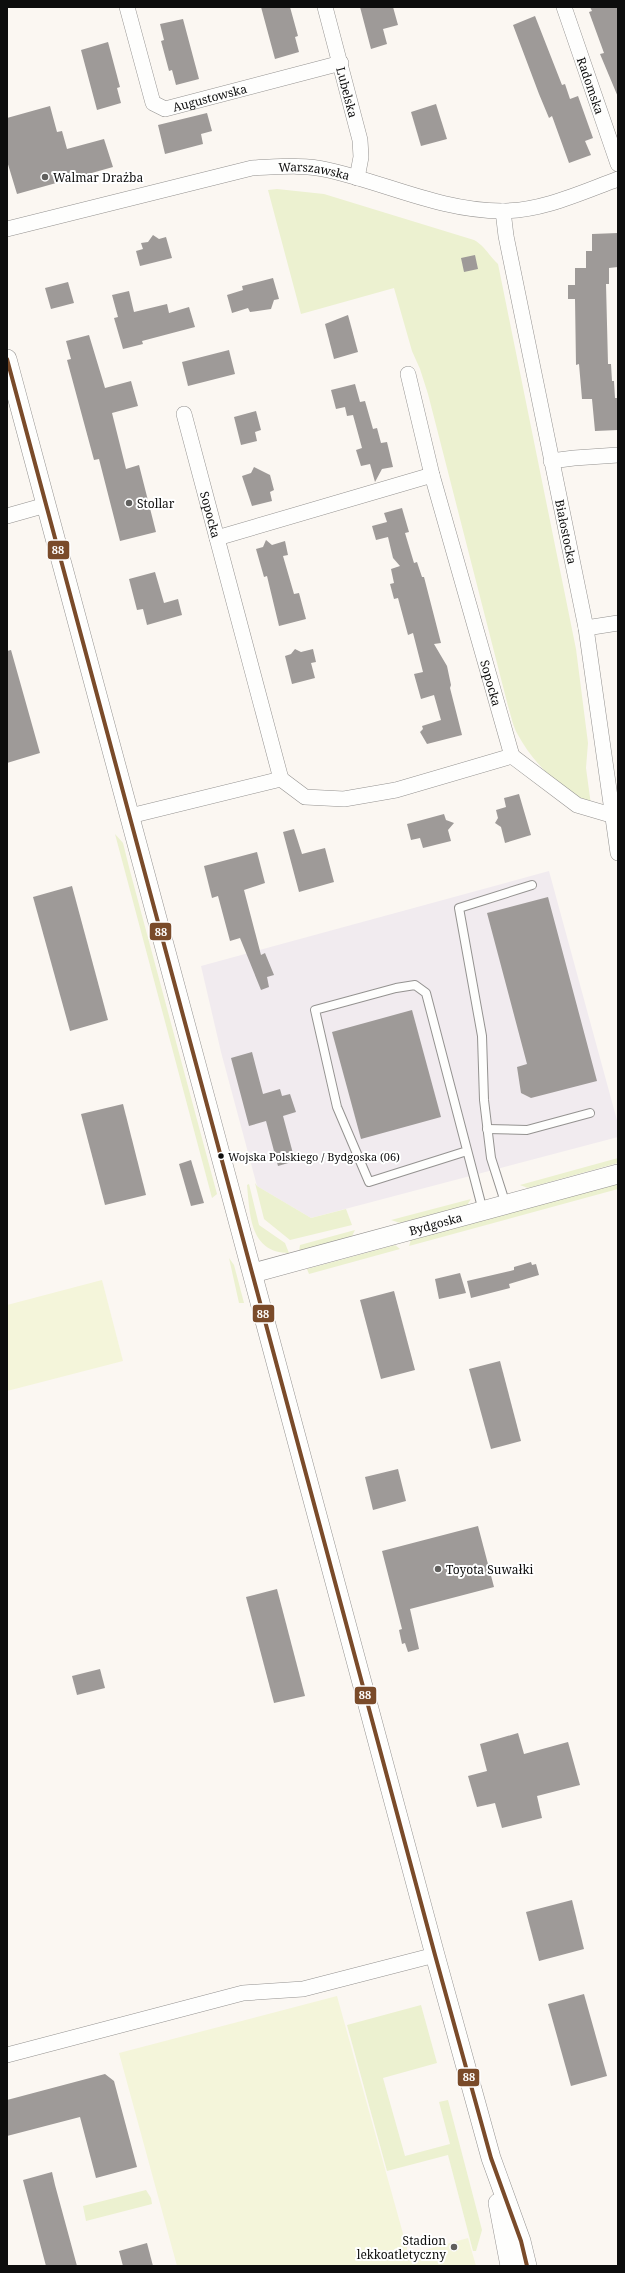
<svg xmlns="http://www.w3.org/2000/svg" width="625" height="2273" font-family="'Noto Serif',serif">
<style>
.industrial{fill:#f1ebef}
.green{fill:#ecf1d0}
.pitch{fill:#f4f5da}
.building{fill:#9e9a98}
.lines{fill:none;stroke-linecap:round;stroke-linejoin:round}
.service-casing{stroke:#949290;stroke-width:10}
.minor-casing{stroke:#949290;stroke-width:16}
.tertiary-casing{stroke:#949290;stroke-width:20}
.service{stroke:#fefefd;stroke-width:8}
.minor{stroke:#fefefd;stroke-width:15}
.tertiary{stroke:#fefefd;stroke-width:19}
.bus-1-casing{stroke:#fff;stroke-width:7}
.bus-1{stroke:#7a4b2a;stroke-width:4}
.poi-dot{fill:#605f5d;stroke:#fff;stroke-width:1.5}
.bus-dot{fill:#0d0d0d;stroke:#fff;stroke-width:1.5}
.labels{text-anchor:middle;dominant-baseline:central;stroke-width:4;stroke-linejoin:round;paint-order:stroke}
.bus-label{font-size:11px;fill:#0d0d0d;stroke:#fff;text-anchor:start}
.street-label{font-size:12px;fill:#0d0d0d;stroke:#fff}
.poi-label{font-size:12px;fill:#0d0d0d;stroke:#fff;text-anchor:start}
.line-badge{stroke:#fff;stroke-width:1.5}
.badge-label{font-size:11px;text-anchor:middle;font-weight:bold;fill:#fff}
</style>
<rect width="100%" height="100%" fill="#fbf7f2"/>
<path class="industrial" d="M549,871l69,253v13l-307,81 -54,-32 -36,-134 -20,-86z"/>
<g class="green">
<path d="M277,189l47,5 150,46c11,6 15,16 24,24l78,385 12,94 -2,25 5,37c-28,-13 -58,-42 -73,-70 -5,-8 -7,-20 -10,-29l-80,-312 -8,-25 -8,-18 -18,-63 -93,26 -33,-124z"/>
<path d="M115,834l8,9 7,28 87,323 -5,4z"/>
<path d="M618,1158v5l-90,25 -8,-3z"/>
<path d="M255,1183l2,3 54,32 35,-9 6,16 -62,15 -26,-21z"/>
<path d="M618,1183v6l-209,57 2,-6z"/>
<path d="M249,1184l10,41 26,18 4,10c-39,0 -39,-37 -42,-68z"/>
<path d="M471,1199l-4,6 -67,18 -9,-3z"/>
<path d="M355,1230l-3,6 -53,15 1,-6z"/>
<path d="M395,1245l5,4 -91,25 -2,-5z"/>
<path d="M229,1258l5,7 10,38h-5z"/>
<path d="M421,2005l16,58 -54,15 22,78 45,-12 -11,-42 9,-2 34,130 -6,21h-3l-25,-96 -61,16 -40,-146z"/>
<path d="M146,2190l5,8 1,6 -66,17 -3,-15z"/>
</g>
<g class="pitch">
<path d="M102,1280l21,81 -116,30v-86z"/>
<path d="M337,1996l70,252v7l61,-17 8,28h-299l-58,-213z"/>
</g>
<g class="building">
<path d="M261,7h29l8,29 -3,1 4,15 -24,7z"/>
<path d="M360,7h33l5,18 -15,4 4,15 -16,5z"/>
<path d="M590,7h28v90l-18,-43 4,-1 -15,-41 3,-1z"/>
<path d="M535,16l27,69 3,-1 5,15 8,-3 15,42 -8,3 6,14 -22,8 -17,-47 -3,2 -10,-24 -26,-69z"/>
<path d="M183,19l16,60 -23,6 -4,-15 -3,1 -8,-30 3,-1 -4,-16z"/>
<path d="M108,42l12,45 -3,1 4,15 -24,7 -16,-60z"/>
<path d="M436,104l11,35 -26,7 -10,-34z"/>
<path d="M50,106l7,26 5,-1 5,18 37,-10 9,28 -96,27 -10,-33v-43z"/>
<path d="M207,113l5,18 -11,3 2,10 -38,10 -7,-29z"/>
<path d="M618,233v34l-9,1v16h-3l2,80h3l1,17h2l1,17h3v32l-23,1 -3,-32h-10l-3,-35 -3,1 -1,-66h-7v-14h7v-17h11v-17h6v-17z"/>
<path d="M153,235l6,4 7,-2 6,21 -32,8 -4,-15 7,-2 -2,-6 7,-1z"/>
<path d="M475,255l3,14 -14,3 -3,-14z"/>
<path d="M273,278l6,21 -5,1 -3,9 -21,3 -2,-4 -16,5 -5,-18 16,-5 -1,-4z"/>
<path d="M68,282l6,21 -23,6 -6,-21z"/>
<path d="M129,291l5,21 33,-8 2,9 20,-6 6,20 -53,14 1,3 -20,5 -9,-31 4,-1 -6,-22z"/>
<path d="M348,315l10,37 -24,7 -9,-35z"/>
<path d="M89,335l16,53 26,-7 7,25 -26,7 14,56 13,-4 17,67 -36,9 -21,-82 -5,1 -27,-100 4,-1 -5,-18z"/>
<path d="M229,350l6,24 -47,12 -6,-24z"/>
<path d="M355,384l5,18 5,-1 8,28 4,-1 4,15 6,-1 6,25 -11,2 -7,13 -5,-18 -9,2 -5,-16 6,-2 -9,-33 -6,1 -2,-9 -9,2 -5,-19z"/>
<path d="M256,411l5,19 -6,2 2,9 -16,4 -7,-28z"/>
<path d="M254,467l16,8 4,15 -4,2 2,9 -20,5 -10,-30 9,-3z"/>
<path d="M402,508l7,24 -4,1 9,30 3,-1 5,15h2l17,66 -7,1 13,22 4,19 -1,3 12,47 -35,9 -7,-12 3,-3 -1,-3 19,-6 -7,-25 -13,4 -7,-25 9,-2 -10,-39 -5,2 -10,-37 -4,1 -4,-15 4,-1 -3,-14 9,-3 -7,-8 -5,-21 -12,3 -4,-14 15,-4 -3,-9z"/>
<path d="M266,540l6,5 13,-4 3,14 -5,1 11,38 5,-1 7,26 -27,7 -12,-50 -3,1 -8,-28 7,-2z"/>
<path d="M155,572l9,31 14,-4 4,16 -35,10 -4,-16 -6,1 -8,-31z"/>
<path d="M295,649l6,3 12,-3 3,13 -5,1 4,15 -23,6 -7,-28 6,-2z"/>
<path d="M11,650l29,103 -33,10v-112z"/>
<path d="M519,794l12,41 -26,8 -4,-16 -6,-4 3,-5 -2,-8 10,-3 -2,-9z"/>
<path d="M444,814l2,6 8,3 -6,7 3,11 -28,7 -3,-10 -9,2 -4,-16z"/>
<path d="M294,829l8,25 23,-6 9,34 -35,10 -16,-60z"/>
<path d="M257,852l8,31 -21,7 17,65 4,-2 9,22 -7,2 2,10 -8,3 -21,-52 -10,3 -12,-45 -6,2 -8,-32z"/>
<path d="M72,886l36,134 -38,11 -37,-134z"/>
<path d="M548,897l49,184 -66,17 -10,-5 -4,-26 10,-3 -40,-151z"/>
<path d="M412,1010l29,107 -80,22 -29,-107z"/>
<path d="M252,1052l11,42 17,-5 2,7 8,-2 6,18 -13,4 12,45 -17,5 -12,-45 -17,5 -18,-68z"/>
<path d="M123,1104l23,91 -41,10 -24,-91z"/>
<path d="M191,1160l13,43 -13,3 -12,-42z"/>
<path d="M531,1262l1,3 4,-1 3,11 -30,9 1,4 -39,10 -4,-17 47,-11v-3z"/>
<path d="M460,1273l6,20 -27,6 -4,-20z"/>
<path d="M394,1291l21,79 -34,9 -21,-79z"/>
<path d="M500,1361l21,80 -30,8 -22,-80z"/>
<path d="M398,1469l8,32 -33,9 -8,-33z"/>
<path d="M478,1526l16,61 -84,22 9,40 -11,3 -3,-9 -3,1 -3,-14 3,-1 -20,-78z"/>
<path d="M277,1589l28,107 -31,7 -28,-106z"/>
<path d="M100,1669l5,19 -28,7 -5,-19z"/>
<path d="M518,1733l6,21 44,-12 12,43 -43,11 5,22 -40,10 -7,-25 -18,4 -9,-31 19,-5 -7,-27z"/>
<path d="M572,1900l12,49 -45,12 -13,-49z"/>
<path d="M584,1994l23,82 -36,10 -23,-82z"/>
<path d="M105,2074l9,7 23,86 -41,11 -16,-61 -73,19v-36z"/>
<path d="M52,2172l3,13 22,81h-31l-23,-86z"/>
<path d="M147,2243l6,23h-30l-4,-15z"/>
</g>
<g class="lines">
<g class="service-casing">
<g id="service">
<path d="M487,1129l40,1 63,-17"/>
<path d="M467,1151l-98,31 -32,-75 -22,-97 81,-22 19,-3 11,8 57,218"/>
<path d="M506,1205l-15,-47 -7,-58 -2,-64 -23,-128 73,-23"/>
</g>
</g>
<g class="minor-casing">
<g id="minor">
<path id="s1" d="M127,7l26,96 12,6 176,-46"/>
<path id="s2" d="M325,7l35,133 1,17 -4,21"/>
<path id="s3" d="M564,7l54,157"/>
<path id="s4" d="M503,211l3,25 80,392 32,225"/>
<path id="s5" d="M7,229l245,-61c25,-1 52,-4 76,2 58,13 113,41 174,41 40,0 78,-18 116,-32"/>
<path id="s6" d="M408,374l24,101 80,281"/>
<path id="s7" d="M184,414l97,365"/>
<path d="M551,461l23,-3 44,-3"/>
<path d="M7,516l39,-11"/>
<path d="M217,538l215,-63"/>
<path d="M586,628l32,-5"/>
<path d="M512,756l65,49 34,10"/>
<path d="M130,816l151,-37 24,18 39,2 52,-9 116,-34"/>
<path d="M7,2055l236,-62 60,-4 132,-34"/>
</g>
</g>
<g class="tertiary-casing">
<g id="tertiary">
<path d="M7,359l428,1596 56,203 30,83 6,25"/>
<path id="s8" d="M253,1273l365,-99"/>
<path d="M498,2203l12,63"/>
</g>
</g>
<use href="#service" class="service"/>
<use href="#minor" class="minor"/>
<use href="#tertiary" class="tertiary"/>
<g class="bus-1-casing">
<path id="bus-1" d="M7,359l428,1596 56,203 30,83 6,25"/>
</g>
<use href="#bus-1" class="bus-1"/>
</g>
<g class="poi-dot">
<circle cx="45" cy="177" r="4"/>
<circle cx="129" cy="503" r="4"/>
<circle cx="438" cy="1569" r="4"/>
<circle cx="454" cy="2247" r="4"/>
</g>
<circle class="bus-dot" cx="221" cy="1156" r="3.5"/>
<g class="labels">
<g class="bus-label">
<text x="228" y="1156">Wojska Polskiego / Bydgoska (06)</text>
</g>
<g class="street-label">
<text stroke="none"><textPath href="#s3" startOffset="83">Radomska</textPath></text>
<text stroke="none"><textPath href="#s2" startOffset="88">Lubelska</textPath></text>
<text stroke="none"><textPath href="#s1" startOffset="159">Augustowska</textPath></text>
<text stroke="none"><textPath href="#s5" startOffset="315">Warszawska</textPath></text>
<text stroke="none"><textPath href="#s7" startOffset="104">Sopocka</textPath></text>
<text stroke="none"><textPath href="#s4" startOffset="327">Białostocka</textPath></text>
<text stroke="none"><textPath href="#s6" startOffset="320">Sopocka</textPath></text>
<text stroke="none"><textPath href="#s8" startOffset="189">Bydgoska</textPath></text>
</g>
<g class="poi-label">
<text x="53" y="177">Walmar Drażba</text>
<text x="137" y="503">Stollar</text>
<text x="446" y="1569">Toyota Suwałki</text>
<text x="446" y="2240" text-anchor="end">Stadion<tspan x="446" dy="14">lekkoatletyczny</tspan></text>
</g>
</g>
<g class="line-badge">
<rect x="47" y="540" width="23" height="20" rx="4" fill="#7a4b2a"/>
<rect x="149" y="922" width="23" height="19" rx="4" fill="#7a4b2a"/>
<rect x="252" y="1304" width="23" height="19" rx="4" fill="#7a4b2a"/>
<rect x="354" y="1686" width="23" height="19" rx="4" fill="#7a4b2a"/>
<rect x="457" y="2068" width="23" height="19" rx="4" fill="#7a4b2a"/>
</g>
<g class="badge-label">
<text x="58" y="554">88</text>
<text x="161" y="936">88</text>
<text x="263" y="1318">88</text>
<text x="365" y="1699">88</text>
<text x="469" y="2081">88</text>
</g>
<rect width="625" height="2273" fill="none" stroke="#0d0d0d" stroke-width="16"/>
</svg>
